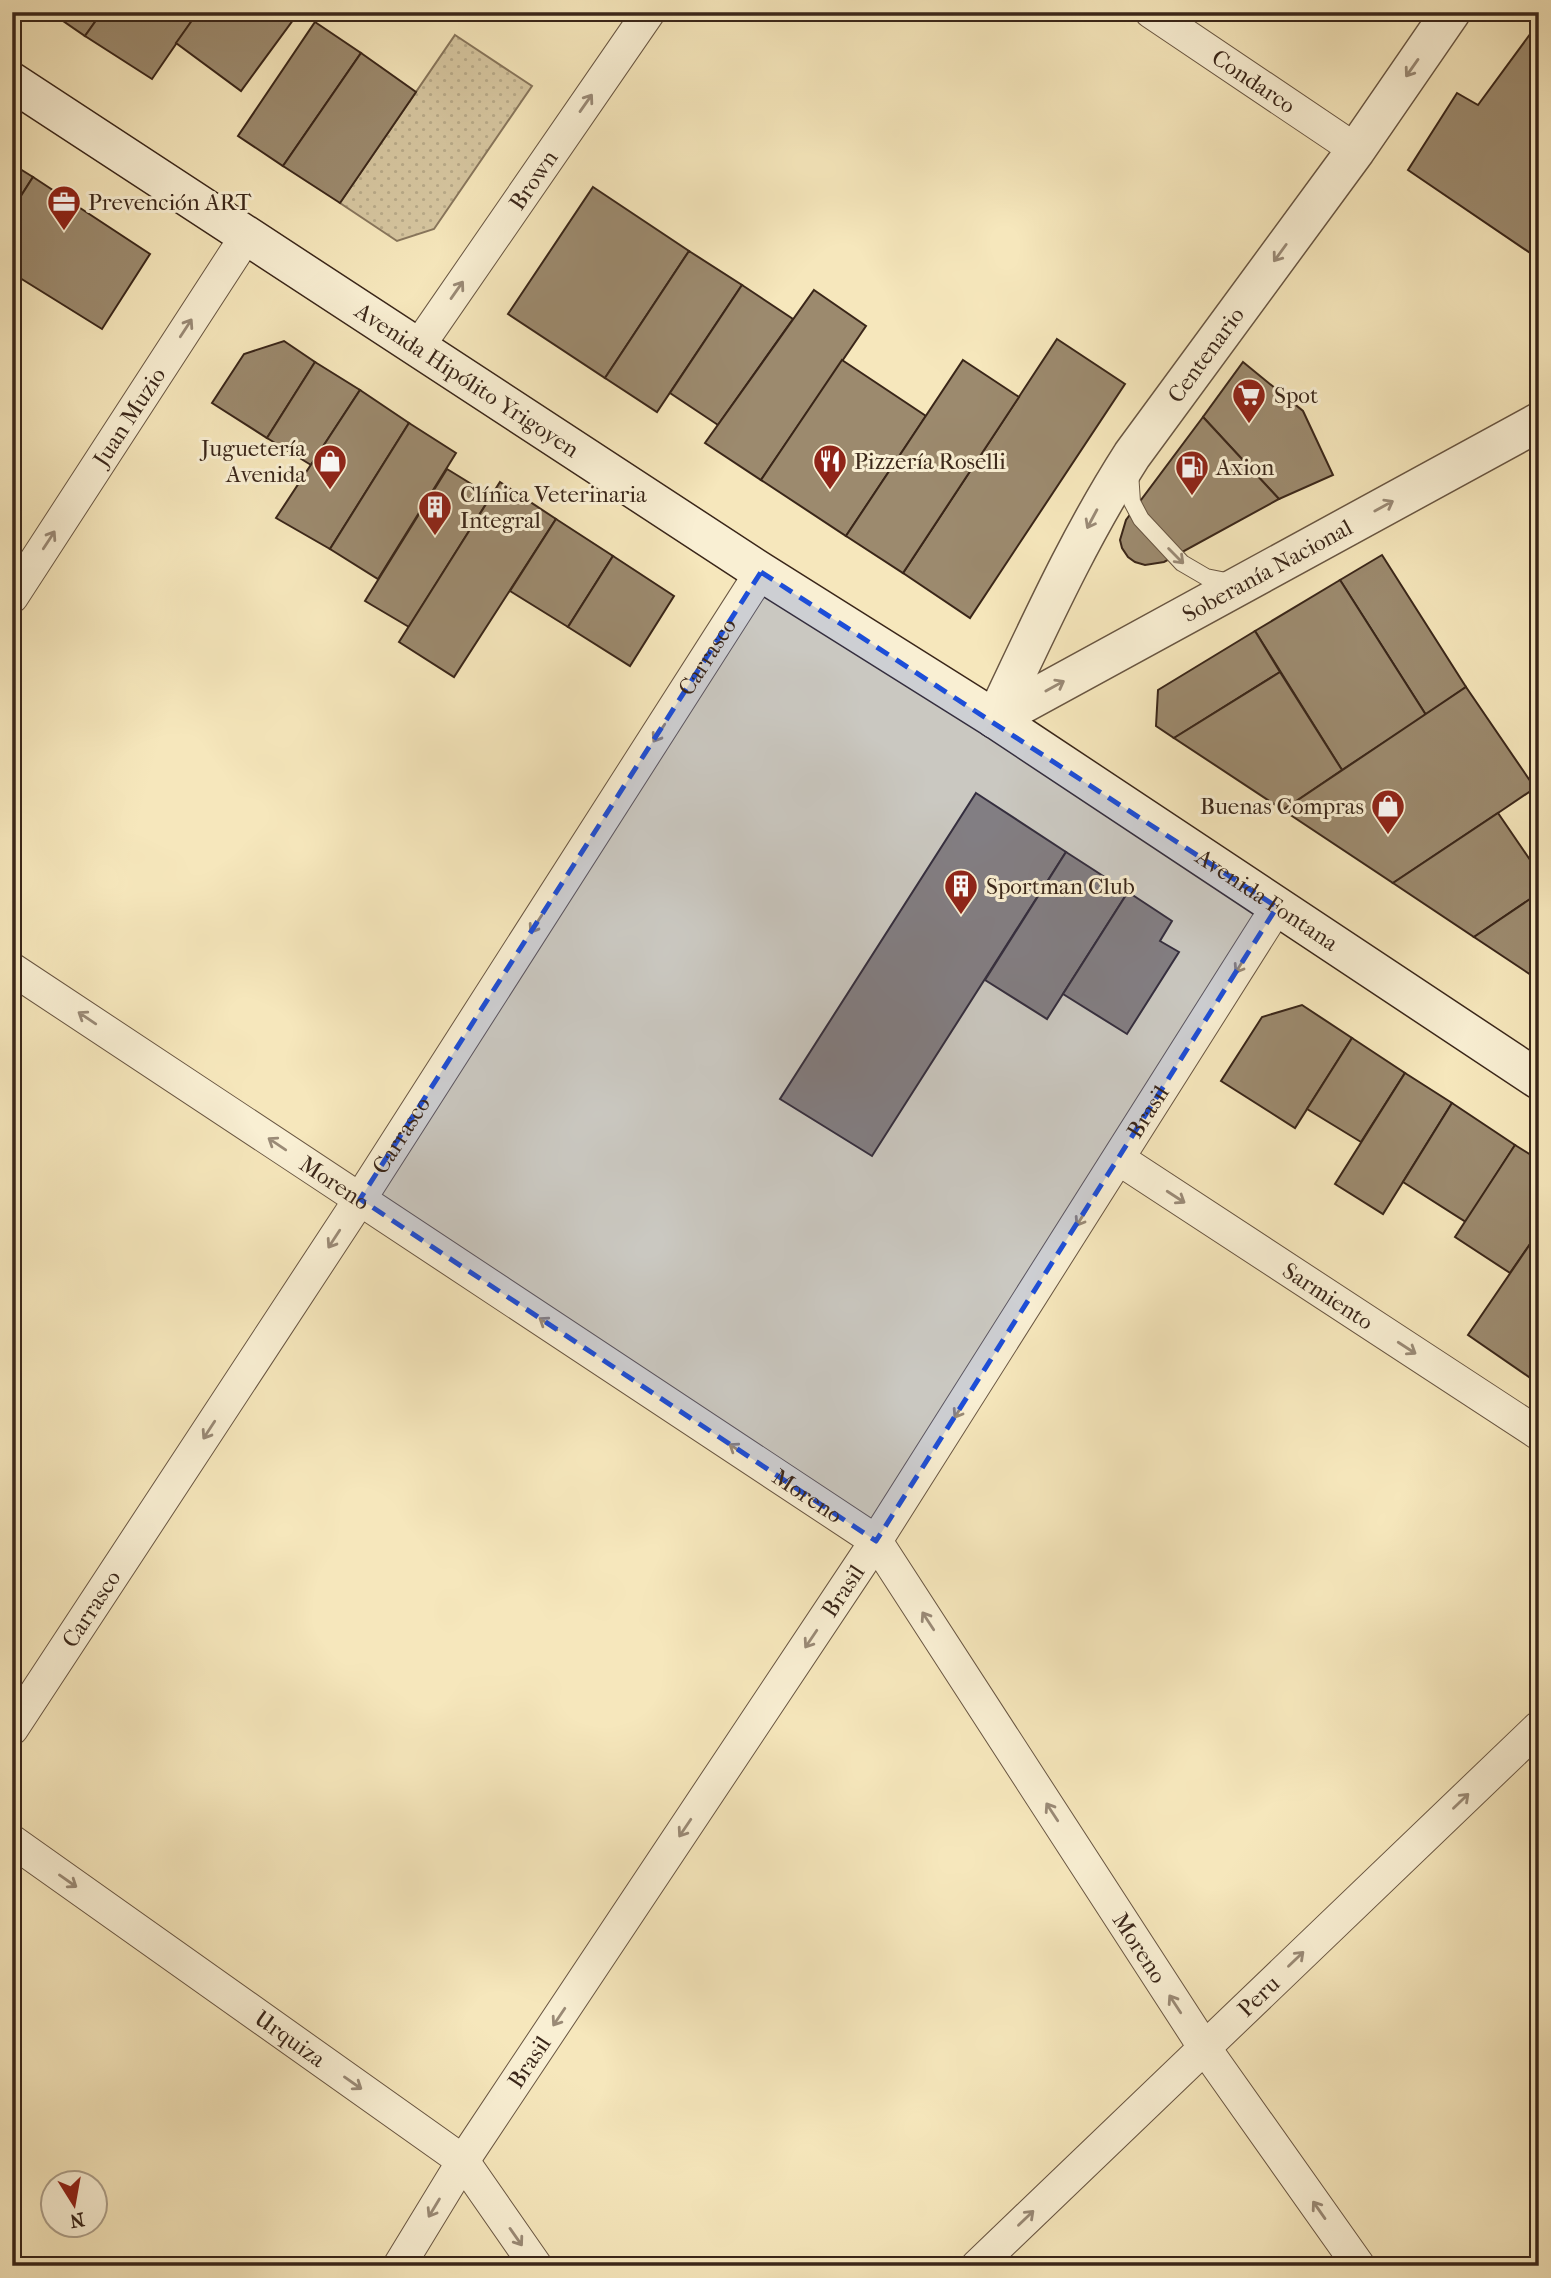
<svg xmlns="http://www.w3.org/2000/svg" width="1551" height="2278" font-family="'IM FELL French Canon',serif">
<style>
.grass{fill:url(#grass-dots);stroke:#88765c;stroke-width:2}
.building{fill:#9c8a6e;stroke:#3a2619;stroke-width:2}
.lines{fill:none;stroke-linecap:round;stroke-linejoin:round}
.service-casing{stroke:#695642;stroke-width:18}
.minor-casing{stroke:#695642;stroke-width:34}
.tertiary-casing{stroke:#695642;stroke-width:41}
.secondary-casing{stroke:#3a2619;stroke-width:41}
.service{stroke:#f9efd3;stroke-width:16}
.minor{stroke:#f9efd3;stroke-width:32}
.tertiary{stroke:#f9efd3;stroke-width:38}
.secondary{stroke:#f9efd3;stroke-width:38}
.oneway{stroke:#9a8a76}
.marked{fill:#1d4ed8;fill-opacity:0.2;stroke:#1d4ed8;stroke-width:5;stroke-dasharray:14 9;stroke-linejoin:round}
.labels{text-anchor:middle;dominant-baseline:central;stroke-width:6;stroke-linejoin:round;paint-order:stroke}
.street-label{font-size:23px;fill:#3a2619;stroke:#f9efd3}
.poi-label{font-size:23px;fill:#3a2619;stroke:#f9efd3;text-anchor:start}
</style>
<defs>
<pattern id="grass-dots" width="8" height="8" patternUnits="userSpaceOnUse" patternTransform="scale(1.75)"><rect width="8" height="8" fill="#d6c6a0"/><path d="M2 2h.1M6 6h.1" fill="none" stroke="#b8aa89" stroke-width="1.8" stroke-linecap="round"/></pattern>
</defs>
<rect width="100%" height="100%" fill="#f6e7bc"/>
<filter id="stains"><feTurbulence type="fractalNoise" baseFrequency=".00286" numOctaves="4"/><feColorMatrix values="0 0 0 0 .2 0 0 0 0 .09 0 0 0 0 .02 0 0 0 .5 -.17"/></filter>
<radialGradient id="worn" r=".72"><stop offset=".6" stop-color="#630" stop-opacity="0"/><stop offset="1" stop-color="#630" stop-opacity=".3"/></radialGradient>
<path class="grass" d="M455,35l77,51 -98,143 -37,12 -57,-38z"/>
<g class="building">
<path d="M50,12h52l-17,24z"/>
<path d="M102,12h96l-46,67 -67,-43z"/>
<path d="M198,12h101l-58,79 -65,-48z"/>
<path d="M315,22l46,31 -78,113 -45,-30z"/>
<path d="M1539,22v237l-131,-89 49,-77 21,12z"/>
<path d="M361,53l55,39 -76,111 -57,-37z"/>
<path d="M12,164l21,13 -21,33z"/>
<path d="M33,177l117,77 -48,75 -90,-56v-63z"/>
<path d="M593,187l96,64 -84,127 -97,-64z"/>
<path d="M689,251l53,34 -85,127 -52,-34z"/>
<path d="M742,285l51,34 -75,106 -48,-32z"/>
<path d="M814,290l52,36 -105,154 -56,-37z"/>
<path d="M1057,339l68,45 -155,234 -67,-45z"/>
<path d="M284,341l31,21 -48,76 -55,-35 32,-49z"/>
<path d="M842,360l84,56 -80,120 -85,-56z"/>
<path d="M963,360l56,37 -116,176 -57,-37z"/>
<path d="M315,362l45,28 -49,75 -44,-27z"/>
<path d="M1243,362l60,49 30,64 -54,24 -76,-82z"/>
<path d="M360,390l49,33 -79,126 -54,-31z"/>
<path d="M1203,417l76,82 -115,63 -19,3 -10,-3 -7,-5 -6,-9 -2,-8 6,-20z"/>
<path d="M409,423l47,30 -78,126 -48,-30z"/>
<path d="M447,469l44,27 -82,131 -44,-26z"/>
<path d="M500,482l56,37 -102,158 -55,-35z"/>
<path d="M556,519l57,37 -45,71 -58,-36z"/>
<path d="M1382,555l84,132 -40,28 -86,-135z"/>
<path d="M613,556l61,40 -44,70 -62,-39z"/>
<path d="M1340,580l86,135 -84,55 -87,-139z"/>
<path d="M1255,631l25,41 -106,66 -18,-12 2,-36z"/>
<path d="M1280,672l62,98 -59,40 -109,-72z"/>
<path d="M1466,687l69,101 -37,25 -105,70 -110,-73z"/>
<path d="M976,793l90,59 -194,304 -92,-57z"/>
<path d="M1498,813l41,60v20l-65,44 -81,-54z"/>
<path d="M1066,852l62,40 -81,127 -62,-39z"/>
<path d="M1128,892l44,29 -12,20 19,11 -52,82 -64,-40z"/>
<path d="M1539,893v85l-2,1 -63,-42z"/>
<path d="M1302,1005l50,33 -57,90 -74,-47 41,-64z"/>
<path d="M1352,1038l53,35 -44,69 -54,-33z"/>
<path d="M1405,1073l47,30 -69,111 -48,-30z"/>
<path d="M1452,1103l63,42 -49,77 -63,-40z"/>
<path d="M1515,1145l24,15v71l-29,42 -55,-36z"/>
<path d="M1539,1231v132l-10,14 -61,-42z"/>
</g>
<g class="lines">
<g class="service-casing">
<path id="service" d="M1130,472l2,30 9,17 41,44 24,14 25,5"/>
</g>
<g class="minor-casing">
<g id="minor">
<path id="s1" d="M1151,12l205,138"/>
<path id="s2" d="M418,347l231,-335"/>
<path id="s3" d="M12,597l235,-362"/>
<path id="s4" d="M12,969l864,572 328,506 155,219"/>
<path id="s5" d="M1119,1159l420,275"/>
<path id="s6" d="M12,1729l348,-530 401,-627"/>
<path id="s7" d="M12,1841l451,320 73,105"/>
<path id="s8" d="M399,2266l64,-105 413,-620 401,-634"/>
<path id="s9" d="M977,2266l562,-539"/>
</g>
</g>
<g class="tertiary-casing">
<g id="tertiary">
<path id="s10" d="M995,719c43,-90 83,-180 137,-264l224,-305 95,-138"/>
<path id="s11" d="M995,719l544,-297"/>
</g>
</g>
<g class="secondary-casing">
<g id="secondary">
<path id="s12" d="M12,82l749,490 234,147 544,361"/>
</g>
</g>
<use href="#service" class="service"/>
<use href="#minor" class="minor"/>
<use href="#tertiary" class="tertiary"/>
<use href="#secondary" class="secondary"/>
</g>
<defs><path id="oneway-shaft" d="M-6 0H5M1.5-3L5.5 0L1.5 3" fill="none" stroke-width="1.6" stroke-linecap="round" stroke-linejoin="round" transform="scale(1.75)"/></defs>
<g class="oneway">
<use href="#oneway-shaft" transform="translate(1412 68) rotate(125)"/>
<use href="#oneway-shaft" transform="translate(586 103) rotate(-55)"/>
<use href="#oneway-shaft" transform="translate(1280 253) rotate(126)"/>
<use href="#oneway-shaft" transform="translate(457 290) rotate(-55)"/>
<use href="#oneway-shaft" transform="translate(186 328) rotate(-57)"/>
<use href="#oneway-shaft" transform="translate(1384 506) rotate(-29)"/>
<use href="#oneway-shaft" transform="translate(1092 519) rotate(118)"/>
<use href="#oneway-shaft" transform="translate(49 540) rotate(-57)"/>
<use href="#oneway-shaft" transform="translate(1176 556) rotate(45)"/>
<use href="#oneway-shaft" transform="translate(1055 686) rotate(-29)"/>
<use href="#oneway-shaft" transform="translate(659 733) rotate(123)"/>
<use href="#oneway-shaft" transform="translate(536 924) rotate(123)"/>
<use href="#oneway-shaft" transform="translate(1241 964) rotate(122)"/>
<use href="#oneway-shaft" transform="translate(87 1018) rotate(-146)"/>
<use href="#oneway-shaft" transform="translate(277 1144) rotate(-146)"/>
<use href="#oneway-shaft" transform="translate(1176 1197) rotate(33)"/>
<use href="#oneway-shaft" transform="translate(1082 1217) rotate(122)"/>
<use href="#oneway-shaft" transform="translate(334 1239) rotate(123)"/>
<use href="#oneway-shaft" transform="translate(548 1324) rotate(-146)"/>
<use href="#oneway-shaft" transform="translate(1407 1348) rotate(33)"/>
<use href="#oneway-shaft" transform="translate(960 1409) rotate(122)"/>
<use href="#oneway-shaft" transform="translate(209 1430) rotate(123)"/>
<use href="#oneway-shaft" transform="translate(738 1450) rotate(-146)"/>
<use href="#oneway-shaft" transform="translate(928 1621) rotate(-123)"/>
<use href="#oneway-shaft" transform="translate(811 1639) rotate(124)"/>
<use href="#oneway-shaft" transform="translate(1461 1801) rotate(-44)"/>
<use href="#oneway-shaft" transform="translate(1052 1812) rotate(-123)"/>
<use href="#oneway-shaft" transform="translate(685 1828) rotate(124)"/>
<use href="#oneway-shaft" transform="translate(68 1881) rotate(35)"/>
<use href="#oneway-shaft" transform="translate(1296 1959) rotate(-44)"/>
<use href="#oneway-shaft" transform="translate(1175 2004) rotate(-123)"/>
<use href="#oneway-shaft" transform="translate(559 2017) rotate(124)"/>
<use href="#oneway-shaft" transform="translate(353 2083) rotate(35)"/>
<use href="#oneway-shaft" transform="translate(434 2208) rotate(121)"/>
<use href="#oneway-shaft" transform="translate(1319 2210) rotate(-125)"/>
<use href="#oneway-shaft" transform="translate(1026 2218) rotate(-44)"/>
<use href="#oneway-shaft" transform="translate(516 2237) rotate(55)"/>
</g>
<path class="marked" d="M761,572l516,335 -401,634 -516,-342z"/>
<defs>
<g id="office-pin" transform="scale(1.75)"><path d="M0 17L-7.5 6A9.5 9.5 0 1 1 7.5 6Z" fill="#8f2418" stroke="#f9efd3"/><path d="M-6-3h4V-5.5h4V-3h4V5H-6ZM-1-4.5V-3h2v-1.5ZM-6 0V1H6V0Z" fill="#fff"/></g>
<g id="supermarket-pin" transform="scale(1.75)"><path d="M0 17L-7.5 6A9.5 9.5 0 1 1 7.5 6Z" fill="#8f2418" stroke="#f9efd3"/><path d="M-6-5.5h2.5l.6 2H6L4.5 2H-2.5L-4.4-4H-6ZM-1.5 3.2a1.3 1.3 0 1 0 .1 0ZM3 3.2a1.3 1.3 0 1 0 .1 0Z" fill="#fff"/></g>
<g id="shop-pin" transform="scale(1.75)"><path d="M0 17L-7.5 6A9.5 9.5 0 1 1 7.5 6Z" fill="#8f2418" stroke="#f9efd3"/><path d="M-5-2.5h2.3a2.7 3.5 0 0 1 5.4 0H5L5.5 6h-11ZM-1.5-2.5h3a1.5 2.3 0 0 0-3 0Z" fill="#fff"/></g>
<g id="restaurant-pin" transform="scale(1.75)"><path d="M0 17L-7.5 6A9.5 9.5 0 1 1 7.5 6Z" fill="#8f2418" stroke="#f9efd3"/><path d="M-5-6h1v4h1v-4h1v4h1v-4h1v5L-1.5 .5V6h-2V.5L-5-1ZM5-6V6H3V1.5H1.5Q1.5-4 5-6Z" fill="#fff"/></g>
<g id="fuel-pin" transform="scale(1.75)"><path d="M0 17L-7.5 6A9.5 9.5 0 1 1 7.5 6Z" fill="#8f2418" stroke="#f9efd3"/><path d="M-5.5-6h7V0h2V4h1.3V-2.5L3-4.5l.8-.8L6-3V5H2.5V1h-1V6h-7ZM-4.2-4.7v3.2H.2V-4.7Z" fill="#fff"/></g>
<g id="building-pin" transform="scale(1.75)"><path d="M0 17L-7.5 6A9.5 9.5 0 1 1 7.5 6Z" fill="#8f2418" stroke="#f9efd3"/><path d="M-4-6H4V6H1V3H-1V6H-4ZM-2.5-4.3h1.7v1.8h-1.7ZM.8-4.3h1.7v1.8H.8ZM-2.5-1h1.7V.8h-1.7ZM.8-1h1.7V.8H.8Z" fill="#fff"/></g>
</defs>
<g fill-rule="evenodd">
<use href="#office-pin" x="64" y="202"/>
<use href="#supermarket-pin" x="1249" y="395"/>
<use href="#shop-pin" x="330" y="461"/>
<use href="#restaurant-pin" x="830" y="461"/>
<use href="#fuel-pin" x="1192" y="467"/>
<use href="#building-pin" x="435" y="507"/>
<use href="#shop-pin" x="1388" y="806"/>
<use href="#building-pin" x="961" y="886"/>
</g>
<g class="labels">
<g class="street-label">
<text stroke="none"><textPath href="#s1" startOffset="124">Condarco</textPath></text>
<text stroke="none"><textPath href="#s2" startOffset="203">Brown</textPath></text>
<text stroke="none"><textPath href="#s10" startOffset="422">Centenario</textPath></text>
<text stroke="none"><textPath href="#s12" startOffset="544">Avenida Hipólito Yrigoyen</textPath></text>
<text stroke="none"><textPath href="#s3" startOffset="215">Juan Muzio</textPath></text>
<text stroke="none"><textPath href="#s11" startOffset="310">Soberanía Nacional</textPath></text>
<text stroke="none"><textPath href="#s6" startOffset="1278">Carrasco</textPath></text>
<text stroke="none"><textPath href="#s12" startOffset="1498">Avenida Fontana</textPath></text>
<text stroke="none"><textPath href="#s8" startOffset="1376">Brasil</textPath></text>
<text stroke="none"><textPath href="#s6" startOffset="710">Carrasco</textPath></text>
<text stroke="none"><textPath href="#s4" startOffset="387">Moreno</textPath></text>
<text stroke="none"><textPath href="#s5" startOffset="250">Sarmiento</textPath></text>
<text stroke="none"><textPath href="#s4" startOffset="954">Moreno</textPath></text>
<text stroke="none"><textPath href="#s8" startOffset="808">Brasil</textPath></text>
<text stroke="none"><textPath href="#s6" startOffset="144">Carrasco</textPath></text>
<text stroke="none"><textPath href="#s4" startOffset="1521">Moreno</textPath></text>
<text stroke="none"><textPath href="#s9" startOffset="390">Peru</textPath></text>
<text stroke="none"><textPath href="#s7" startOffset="341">Urquiza</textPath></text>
<text stroke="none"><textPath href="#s8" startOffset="242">Brasil</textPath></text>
</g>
<g class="poi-label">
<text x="88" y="202">Prevención ART</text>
<text x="1274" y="395">Spot</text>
<text x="306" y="448" text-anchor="end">Juguetería<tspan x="306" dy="26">Avenida</tspan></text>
<text x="854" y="461">Pizzería Roselli</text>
<text x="1216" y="467">Axion</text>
<text x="460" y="494">Clínica Veterinaria<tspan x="460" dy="26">Integral</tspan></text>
<text x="1364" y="806" text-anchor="end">Buenas Compras</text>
<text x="986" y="886">Sportman Club</text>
</g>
</g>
<rect width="1551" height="2278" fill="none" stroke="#f6e7bc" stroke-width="42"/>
<rect x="14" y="14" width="1523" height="2250" fill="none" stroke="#3a2619" stroke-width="3.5"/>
<rect x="21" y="21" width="1509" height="2236" fill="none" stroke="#3a2619" stroke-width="2"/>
<g transform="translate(74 2204) rotate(169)"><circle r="33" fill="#f9efd3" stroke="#ad9f89" stroke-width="2"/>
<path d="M0-5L12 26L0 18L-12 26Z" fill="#8f2418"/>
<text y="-10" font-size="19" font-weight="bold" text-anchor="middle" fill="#3a2619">N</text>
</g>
<rect width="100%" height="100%" filter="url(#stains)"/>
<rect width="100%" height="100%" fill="url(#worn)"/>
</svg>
